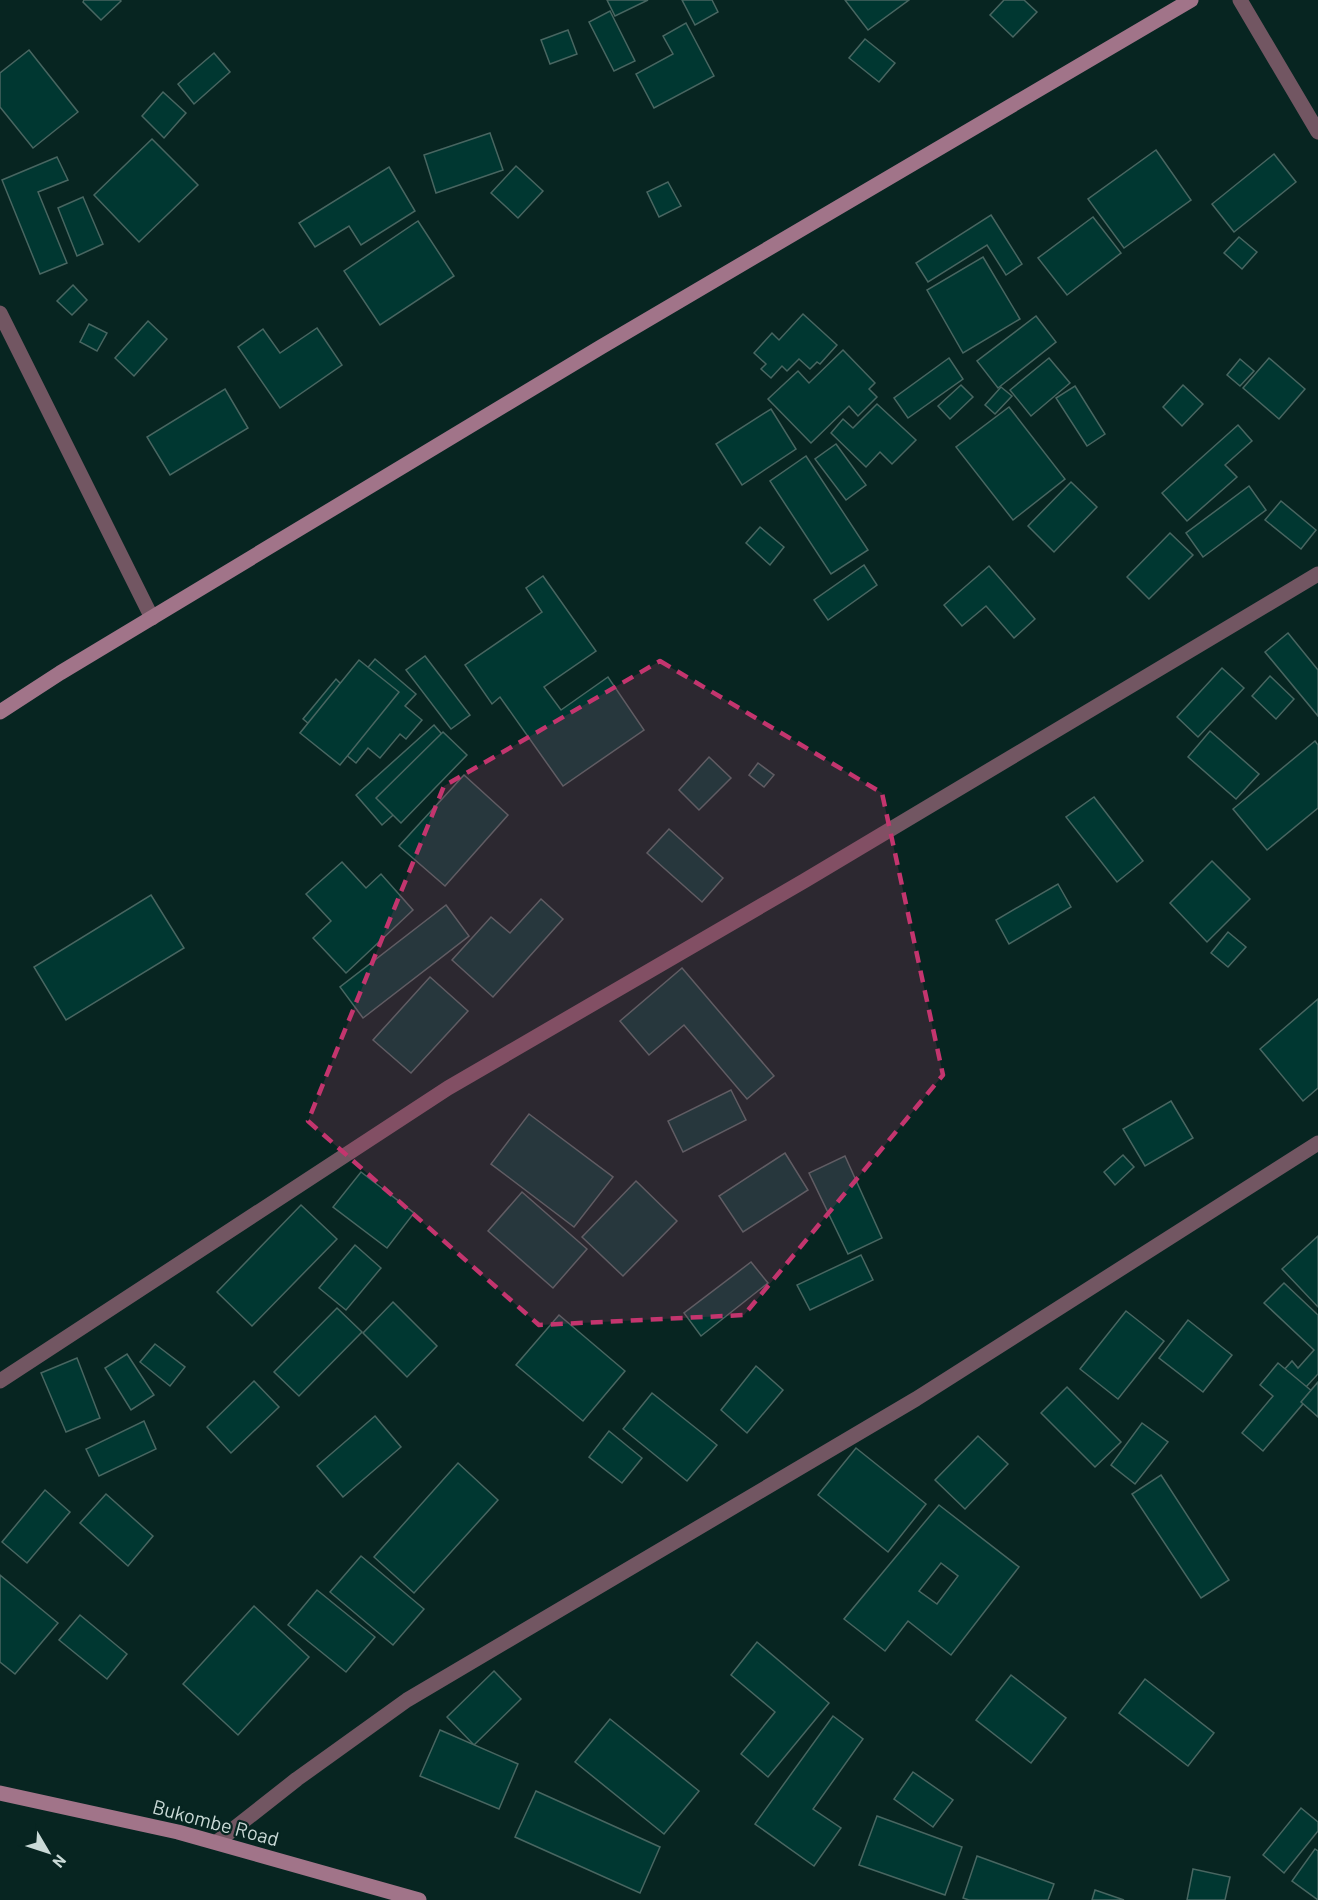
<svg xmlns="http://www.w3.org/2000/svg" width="1318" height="1900" font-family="Barlow,sans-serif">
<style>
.building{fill:#003731;stroke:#486661;stroke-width:1.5;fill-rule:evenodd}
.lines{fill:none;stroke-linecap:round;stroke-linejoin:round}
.street{stroke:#725662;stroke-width:15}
.secondary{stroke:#a17489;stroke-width:15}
.marked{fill:#c3356e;fill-opacity:0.2;stroke:#c3356e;stroke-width:4.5;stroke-dasharray:12 8;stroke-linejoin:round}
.labels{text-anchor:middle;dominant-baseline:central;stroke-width:4.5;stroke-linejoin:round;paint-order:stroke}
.street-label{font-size:20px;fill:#cadad7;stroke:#072521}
</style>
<rect width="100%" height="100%" fill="#072521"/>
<g class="building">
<path d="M84,0h36l1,1 -20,19 -18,-18z"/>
<path d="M607,0h41l-33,16z"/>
<path d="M682,0h30l6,12 -23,13z"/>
<path d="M845,0h64l-41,30z"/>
<path d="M1004,0h20l13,12 -24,25 -23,-22z"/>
<path d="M610,11l25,50 -21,10 -25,-49z"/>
<path d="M686,23l28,53 -60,32 -18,-34 37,-20 -10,-18z"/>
<path d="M568,30l9,24 -27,10 -9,-24z"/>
<path d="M865,39l30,24 -16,19 -30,-24z"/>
<path d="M29,50l49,62 -45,36 -33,-41v-34z"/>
<path d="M214,53l16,19 -36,32 -16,-20z"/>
<path d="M163,92l23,21 -22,25 -22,-22z"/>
<path d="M490,133l13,37 -67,23 -12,-38z"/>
<path d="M152,139l46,46 -59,57 -45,-47z"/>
<path d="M1156,150l35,50 -67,48 -36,-49z"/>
<path d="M1274,154l22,28 -62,50 -22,-28z"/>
<path d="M57,157l11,23 -30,12 29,71 -27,11 -38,-94z"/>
<path d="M516,166l27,25 -25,27 -27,-25z"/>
<path d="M389,167l26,44 -54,34 -12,-19 -34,21 -16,-24z"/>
<path d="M668,182l13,24 -22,11 -12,-25z"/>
<path d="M83,197l20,47 -26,12 -19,-48z"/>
<path d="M991,215l31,49 -16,11 -19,-30 -59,37 -12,-19z"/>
<path d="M1093,217l28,36 -54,42 -29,-37z"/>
<path d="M418,221l36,55 -74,49 -36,-54z"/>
<path d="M1239,237l18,15 -15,17 -18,-16z"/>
<path d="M983,257l37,62 -57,34 -36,-63z"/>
<path d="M73,285l14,15 -15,15 -15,-14z"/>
<path d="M803,314l34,31 -17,19 -3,-2 -7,7 -11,-10 -12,12 -5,-5 -11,12 -10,-9 5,-5 -12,-11 18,-20 7,7z"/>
<path d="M1036,316l20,26 -58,46 -21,-27z"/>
<path d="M148,321l19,18 -33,37 -19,-18z"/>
<path d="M89,324l18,9 -10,18 -17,-9z"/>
<path d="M317,328l25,37 -62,43 -42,-61 25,-18 17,24z"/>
<path d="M843,350l32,33 -6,6 8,8 -19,19 -9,-10 -38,37 -43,-44 30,-28 11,12z"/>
<path d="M949,358l14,21 -55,39 -14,-20z"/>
<path d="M1049,358l21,25 -39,33 -21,-26z"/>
<path d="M1269,358l36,31 -26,30 -36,-31z"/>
<path d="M1240,359l14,12 -14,15 -13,-11z"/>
<path d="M961,385l12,12 -23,22 -12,-13z"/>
<path d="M1183,385l20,19 -21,22 -19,-19z"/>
<path d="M1075,386l30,48 -18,12 -31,-48z"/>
<path d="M1001,387l11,9 -17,18 -10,-9z"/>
<path d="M225,389l23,39 -78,47 -23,-38z"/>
<path d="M877,404l39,36 -24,24 -12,-12 -14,15 -35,-34 12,-14 10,9z"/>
<path d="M1009,407l56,72 -52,41 -57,-73z"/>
<path d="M771,409l25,40 -54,36 -26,-41z"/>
<path d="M1238,425l14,16 -27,24 12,12 -50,44 -25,-28z"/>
<path d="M836,444l30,41 -20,15 -31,-41z"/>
<path d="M806,456l62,94 -37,24 -61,-93z"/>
<path d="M1071,482l26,25 -43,45 -26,-26z"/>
<path d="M1249,486l17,24 -63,47 -17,-24z"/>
<path d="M1281,501l35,29 -15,19 -36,-29z"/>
<path d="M760,527l24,20 -14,18 -24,-22z"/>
<path d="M1170,533l23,22 -44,44 -22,-22z"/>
<path d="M864,565l13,20 -49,35 -14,-20z"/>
<path d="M989,566l46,53 -21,19 -28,-32 -24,20 -18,-21z"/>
<path d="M543,576l53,75 -52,36 17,23 47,-33 36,53 -81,56 -63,-89 -8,7 -27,-39 77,-53 -16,-24z"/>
<path d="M1288,633l30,37v46l-53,-64z"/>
<path d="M425,656l45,59 -19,14 -45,-59z"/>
<path d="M375,659l41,35 -11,12 17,14 -16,19 -6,-5 -20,24 -12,-10 -12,15 -53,-44 33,-40 12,12z"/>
<path d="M359,660l40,32 -59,73 -40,-32z"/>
<path d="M1222,668l22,20 -46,49 -21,-20z"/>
<path d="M1270,676l24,23 -18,20 -24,-23z"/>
<path d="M434,725l26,30 -78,70 -26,-30z"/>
<path d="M1210,731l49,43 -23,25 -48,-42z"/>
<path d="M443,732l24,23 -66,68 -25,-25z"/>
<path d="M1315,741l3,4v63l-51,42 -34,-41z"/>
<path d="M709,757l22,21 -32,32 -20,-20z"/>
<path d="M758,763l16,12 -10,12 -15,-12z"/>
<path d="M464,775l44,40 -63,71 -46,-40z"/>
<path d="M1094,797l49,64 -26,21 -51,-65z"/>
<path d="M669,829l54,49 -21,24 -55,-49z"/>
<path d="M1212,861l38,38 -43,43 -37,-39z"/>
<path d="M342,862l24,26 15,-14 32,36 -67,63 -33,-35 18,-17 -25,-27z"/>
<path d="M1058,884l13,23 -62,37 -13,-24z"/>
<path d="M151,895l33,53 -118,72 -32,-53z"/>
<path d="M541,899l22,20 -70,78 -41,-37 39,-43 19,16z"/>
<path d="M446,905l23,31 -106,82 -23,-31z"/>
<path d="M1228,932l18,15 -18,20 -17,-14z"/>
<path d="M682,968l92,108 -27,23 -63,-74 -35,30 -29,-34z"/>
<path d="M430,977l38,34 -57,62 -38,-33z"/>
<path d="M1318,999v89l-15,13 -43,-52z"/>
<path d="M731,1090l15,30 -63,32 -15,-31z"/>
<path d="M1171,1101l22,37 -48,28 -22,-37z"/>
<path d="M529,1114l84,63 -39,50 -83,-63z"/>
<path d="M785,1153l23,37 -65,42 -24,-36z"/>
<path d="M1123,1155l11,12 -19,18 -11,-13z"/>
<path d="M845,1156l37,82 -34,16 -39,-81z"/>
<path d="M361,1172l53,41 -27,35 -54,-41z"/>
<path d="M636,1181l41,40 -54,55 -41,-39z"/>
<path d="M522,1192l65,57 -34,39 -65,-57z"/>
<path d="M301,1205l36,34 -85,87 -35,-34z"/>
<path d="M1318,1236v71l-36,-38z"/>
<path d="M355,1245l26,23 -35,42 -27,-22z"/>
<path d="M861,1255l12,25 -63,30 -13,-25z"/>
<path d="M751,1262l17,21 -67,53 -17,-23z"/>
<path d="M1284,1283l34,32v59l-24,26 -20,-19 18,-20 6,7 16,-18 -50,-47z"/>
<path d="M393,1302l44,44 -30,31 -44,-44z"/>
<path d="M337,1308l25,24 -63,64 -25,-24z"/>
<path d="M1126,1311l38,30 -46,58 -38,-30z"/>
<path d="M559,1315l66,56 -42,50 -67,-56z"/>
<path d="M1188,1320l44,35 -29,37 -44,-34z"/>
<path d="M155,1344l30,23 -15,19 -30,-24z"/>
<path d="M127,1354l27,41 -23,15 -26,-42z"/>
<path d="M77,1358l23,60 -34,14 -25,-59z"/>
<path d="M1278,1363l35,29 -50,59 -21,-18 31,-37 -13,-11z"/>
<path d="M756,1366l27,24 -36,43 -26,-23z"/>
<path d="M254,1381l25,26 -48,46 -24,-26z"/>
<path d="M1318,1382v35l-17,-15z"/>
<path d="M1067,1387l54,55 -26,25 -54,-54z"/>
<path d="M652,1393l65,52 -30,36 -64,-52z"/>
<path d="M375,1416l26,31 -58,50 -26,-31z"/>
<path d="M144,1421l12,28 -57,27 -13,-27z"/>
<path d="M1142,1423l26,19 -33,42 -24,-19z"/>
<path d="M609,1431l33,27 -20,25 -33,-26z"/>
<path d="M978,1436l30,28 -43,45 -30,-29z"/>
<path d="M856,1448l70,56 -38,48 -70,-57z"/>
<path d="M458,1463l40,37 -84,93 -40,-36z"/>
<path d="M1161,1475l68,105 -28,18 -69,-104z"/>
<path d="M45,1490l25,22 -43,51 -25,-21z"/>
<path d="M106,1494l47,42 -25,30 -48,-43z"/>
<path d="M939,1505l80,62 -68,88 -43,-34 -23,30 -41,-32zM941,1563l17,13 -21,28 -18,-13z"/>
<path d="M361,1556l63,53 -31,36 -63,-53z"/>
<path d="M0,1575l58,48 -43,51 -15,-12z"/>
<path d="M317,1590l58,47 -29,35 -58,-47z"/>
<path d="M254,1606l55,51 -71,78 -55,-51z"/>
<path d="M80,1615l47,39 -20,25 -48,-39z"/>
<path d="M757,1642l72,61 -61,74 -27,-23 34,-42 -44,-37z"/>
<path d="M494,1671l27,28 -47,46 -27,-28z"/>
<path d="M1011,1675l55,43 -35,45 -55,-43z"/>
<path d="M1145,1679l69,54 -26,33 -69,-53z"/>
<path d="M833,1716l30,23 -50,70 28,19 -27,38 -59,-42z"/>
<path d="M610,1719l89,72 -35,43 -89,-72z"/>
<path d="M440,1730l78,34 -19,45 -79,-33z"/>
<path d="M913,1772l40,28 -20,27 -39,-28z"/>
<path d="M536,1791l124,56 -20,46 -125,-56z"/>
<path d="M1301,1808l17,14v9l-34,42 -21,-18z"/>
<path d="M877,1816l85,31 -17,48 -86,-30z"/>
<path d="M1315,1849l3,2v49l-26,-19z"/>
<path d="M977,1856l77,28 -6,16h-79l-6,-2z"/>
<path d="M1193,1869l37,8 -5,23h-38z"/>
<path d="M1095,1890l29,10h-32z"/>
</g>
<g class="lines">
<g class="street">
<path d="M1240,0l78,132"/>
<path d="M0,313l152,305"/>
<path d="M0,1381l448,-293 356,-207 514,-307"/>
<path d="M217,1842l80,-63 110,-79 509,-301 402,-256"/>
</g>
<g class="secondary">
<path d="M0,712l60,-39 541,-326 590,-347"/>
<path d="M0,1793l178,39 241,68"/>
</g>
</g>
<path class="marked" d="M660,661l222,132 61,282 -199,240 -205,10 -231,-204 136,-335z"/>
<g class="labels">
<g class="street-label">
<text transform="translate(216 1822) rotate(15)">Bukombe Road</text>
</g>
</g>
<g transform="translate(48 1852) rotate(129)" stroke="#072521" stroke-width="4.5" paint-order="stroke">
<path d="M0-4.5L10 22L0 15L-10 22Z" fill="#cadad7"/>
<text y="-9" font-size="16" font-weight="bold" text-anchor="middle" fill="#cadad7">N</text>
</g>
</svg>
